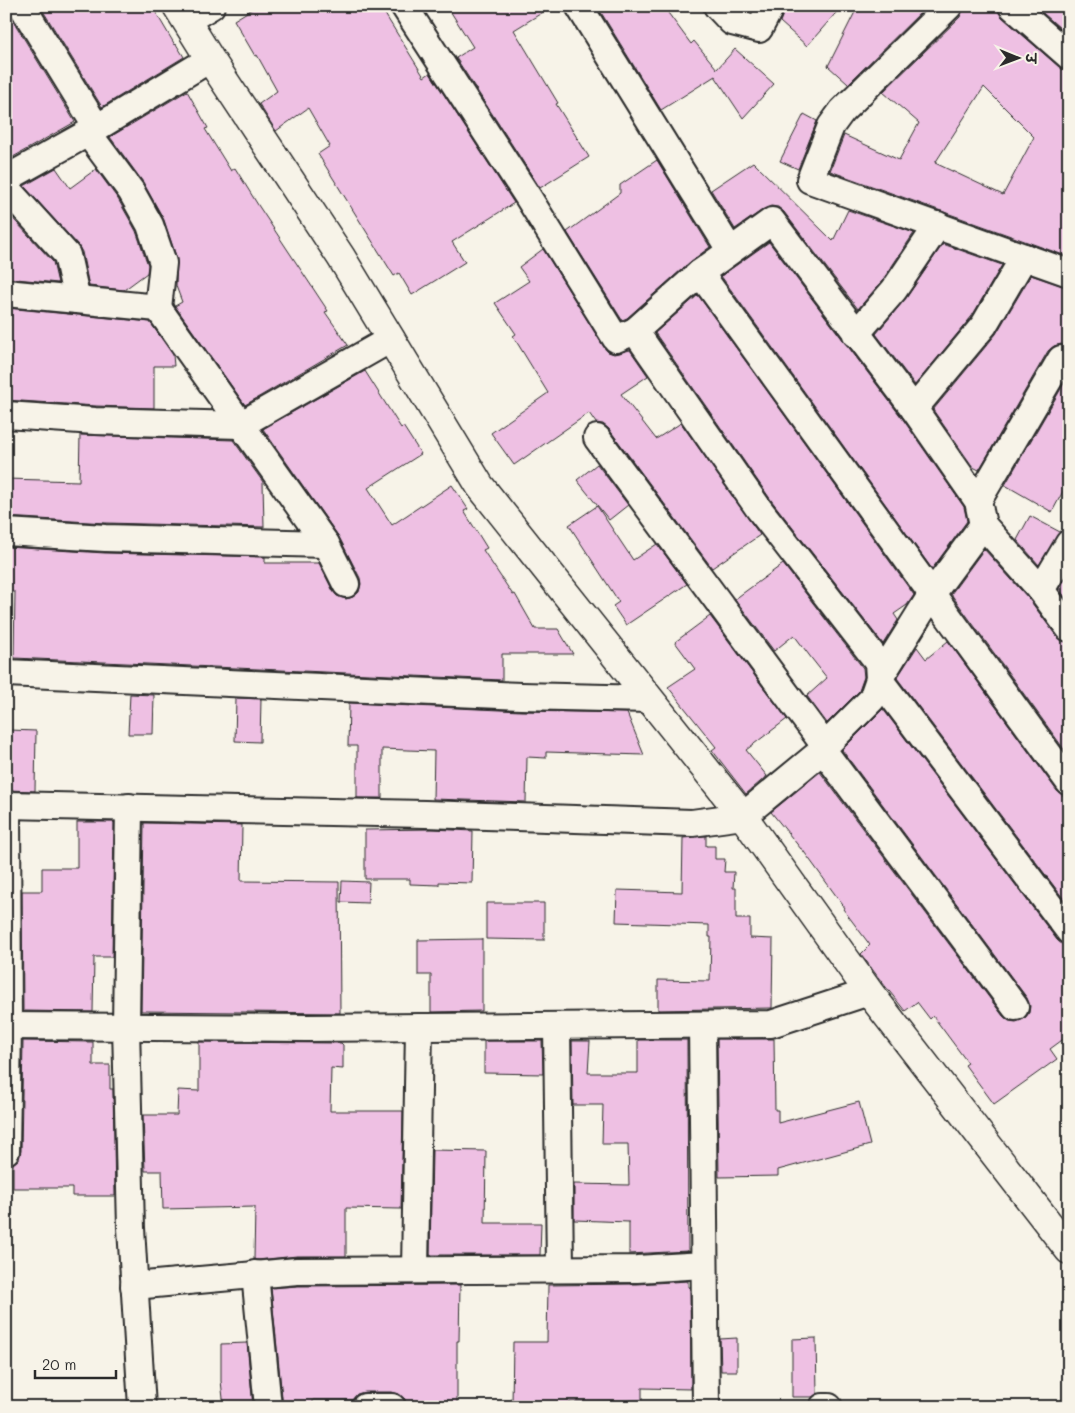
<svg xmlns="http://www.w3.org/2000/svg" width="1075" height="1413" font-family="Mali,'Playpen Sans Deva',sans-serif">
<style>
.building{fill:#eec0e3;stroke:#2b2b2b;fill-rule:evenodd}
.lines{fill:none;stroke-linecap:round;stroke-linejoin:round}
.street-casing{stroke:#2b2b2b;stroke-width:30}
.secondary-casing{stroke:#2b2b2b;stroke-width:31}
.street{stroke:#f7f3e8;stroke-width:26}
.secondary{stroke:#f7f3e8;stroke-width:28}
</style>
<rect width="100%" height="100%" fill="#f7f3e8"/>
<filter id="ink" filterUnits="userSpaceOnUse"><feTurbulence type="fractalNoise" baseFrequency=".02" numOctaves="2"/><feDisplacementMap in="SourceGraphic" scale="10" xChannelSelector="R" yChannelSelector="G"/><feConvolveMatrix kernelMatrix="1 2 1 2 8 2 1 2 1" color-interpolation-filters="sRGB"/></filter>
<g filter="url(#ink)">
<g class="building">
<path d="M40,6h112l23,39 1,-1 8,13 -82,50z"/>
<path d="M257,6h123l44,71 6,-4 84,130 -62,39 13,20 -53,33 -13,-22 -5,3 -76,-122 12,-8 -22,-38 -32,23 -17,-27 18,-13 -20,-36 -2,1 -21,-36z"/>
<path d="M447,6h106l-39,24 44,73 -2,1 33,53 -49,31 -84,-130 17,-11z"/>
<path d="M597,6h66l28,38 3,-3 23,28 18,-20 39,35 -31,34 -28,-42 -54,34z"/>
<path d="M786,6h56l-35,40 -27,-24z"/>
<path d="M858,6h69l-79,78 -20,-18z"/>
<path d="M964,6h33l1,5 4,6 57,50 10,4v186l-239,-86 14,-36 55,25 20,-37 -36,-31 77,-75 3,-7zM984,87l50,50 -31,58 -68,-32z"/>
<path d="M1035,6h34v30z"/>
<path d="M12,19l63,103 -69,39v-139z"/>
<path d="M187,91l21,37 -3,1 26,42 4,-3 23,37 70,106 -3,1 23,33 -103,60 -70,-99 7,-4 -6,-16 1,-27 -13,-39 -21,-38 -33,-45z"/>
<path d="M804,114l13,7 -19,48 -18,-8z"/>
<path d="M657,160l53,87 -20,15 -63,56 -5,2 -55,-88 53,-39v-8z"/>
<path d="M753,162l80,79 15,-31 66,23 -32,48 -24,28 -74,-97 -6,-5 -7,-1 -7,3 -29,20 -24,-39z"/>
<path d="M56,168l14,20 26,-19 22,30 18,32 12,34 -1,8 -23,17 -35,-4 -7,-34 -4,-7 -54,-59z"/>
<path d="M6,211l47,51 5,21 -52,-5z"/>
<path d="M769,242l133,176 62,89 3,14 -35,48 -211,-293z"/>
<path d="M943,244l59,21 -30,51 -57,69 -39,-51 30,-36z"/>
<path d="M543,249l61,98 4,5 6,2 16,-4 18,26 -27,18 35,45 25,-16 79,112 -48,33 -103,-139 -6,-5 -7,-1 -7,-10 -75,52 -23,-32 57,-40 -35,-57 3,-2 -21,-31 34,-22 -10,-14z"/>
<path d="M1031,275l38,13v51l-4,6 -4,-1 -7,2 -6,5 -69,119 -6,-3 -40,-57 63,-76z"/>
<path d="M698,295l216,300 -7,10 -13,9 4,6 -15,24 -112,-144 -116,-167z"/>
<path d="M6,308l144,14 23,33 1,11h-20v42l-58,-2 -90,-6z"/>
<path d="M365,371l36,57 2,-2 18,28 -53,34 24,37 60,-40 16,24 -4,2 23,37 -4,2 30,45 2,-1 20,35h23l15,25h-71v26l-488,-22 1,-66h-9v-45l99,6 160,4v6h54l14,28 4,5 9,3 7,-2 6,-5 2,-8 -1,-6 -21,-41 -76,-108z"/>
<path d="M1069,375v105l-17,32 -47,-27z"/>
<path d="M80,435l153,5 30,42 1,45 -158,-4 -100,-6v-38l73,2z"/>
<path d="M597,464l31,41 -19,15 -32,-40z"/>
<path d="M597,506l36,54 24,-16 30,40 -61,41 -13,-19 6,-4 -50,-77z"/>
<path d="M1030,516l30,16 -21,33 -22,-25z"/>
<path d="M984,549l45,50 28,38 6,4 6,2v113l-118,-162z"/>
<path d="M783,564l80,104 1,9 -5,14 -32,32 -20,-27 20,-18 -15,-19 -18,-24 -20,16 -39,-52z"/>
<path d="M1069,573v29l-10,-13z"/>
<path d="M710,616l77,103 -41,31 21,26 -21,18 -34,-44 4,-3 -48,-60 27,-18 -20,-27z"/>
<path d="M948,641l109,150 5,4 7,2v109l-172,-228 20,-31 9,12z"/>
<path d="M130,694l24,1 -1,39h-25z"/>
<path d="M236,698l25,1 -1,43 -25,-1z"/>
<path d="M349,703l172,8 106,2 17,42 -98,-3v6l-19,-1 -1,45 -93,-3 1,-48 -52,-2v49h-25v-52h-9z"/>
<path d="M883,709l174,231 6,5 6,1v89l-19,14 7,10 -63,45 -29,-39 3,-2 -35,-47 -3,3 -13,-17 -12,9 -27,-34 -17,-23 9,-9 -27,-36 2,-1 -43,-59h-1l-30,-37 49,-40 183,244 6,5 7,1 8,-3 5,-6 1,-7 -3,-8 -185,-248z"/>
<path d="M9,730l27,1 -1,60 -27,-1z"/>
<path d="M77,822h37l-2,135h-18l-1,55 -70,-1 -1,-120h20v-23h35z"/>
<path d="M144,823l98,2 -1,56 98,1 1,131 -199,-2z"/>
<path d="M433,829l40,2 -1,52 -33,-1v3l-29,-1v-5h-45v-49z"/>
<path d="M706,836v10h9v13h10l-1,13h10l-1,16h3v31h14v19l23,1 -1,69 -114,2v-30l52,1 1,-44h-2v-12l-93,-3 1,-32 65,2 1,-54z"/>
<path d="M342,881l27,1 -1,21 -27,-1z"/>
<path d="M486,903h58v37l-58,-1z"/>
<path d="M482,939v72l-51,1v-37h-13v-35z"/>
<path d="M717,1039h57l1,71h3v13l81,-21 11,43 -92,25v6l-59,1z"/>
<path d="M638,1040h49l1,211 -59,3v-32l-55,-2v-36l55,1 -1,-41h-26l1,-39h-30l-1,-64h18l-2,32h50z"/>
<path d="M23,1041l70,1v23h17v24h3l2,107h-43v-8h-59v-24l6,-5 2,-8z"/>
<path d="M484,1041h58l1,33 -59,-1z"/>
<path d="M199,1042l142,1 2,2v24l-12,-1 -1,43h73l-2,98 -55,-1v48h-49l-40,4 -3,-1 1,-52 -92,2 -1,-38h-17l-2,-56h34l1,-25 21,1z"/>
<path d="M432,1150l54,1 -1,72h56l-1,32h-110z"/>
<path d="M688,1281v6h2l1,102 -49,-1v12l-74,2v3h-56l1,-63h34l1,-57 89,-1z"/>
<path d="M460,1285l-1,56h-2v66l-50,-1 -2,-7 -6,-5 -7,-2h-27l-8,2 -5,6h-39v7h-30l-12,-119 27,-2z"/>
<path d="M737,1338v33h-16l-1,-32z"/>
<path d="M816,1338l1,56 -5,3h-20v-58z"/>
<path d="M247,1343l6,64h-29l-3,-26v-37z"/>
</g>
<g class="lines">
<g class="street-casing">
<g id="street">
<path d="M22,6l75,122"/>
<path d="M404,6l124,191 88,142 19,-8"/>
<path d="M579,6l151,244"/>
<path d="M717,6l15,16 27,7 12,-23"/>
<path d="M949,6l-107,105 -11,15 -21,54 214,77"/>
<path d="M1012,6l57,50"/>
<path d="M186,21l25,-15"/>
<path d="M88,133l43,58 19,34 13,38 -5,45"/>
<path d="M6,180l5,-4 77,-43 122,-74"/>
<path d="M6,188l61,67 10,45"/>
<path d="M700,273l232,321 51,-69 58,65 28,38"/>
<path d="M6,293l152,15 168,236 20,40"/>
<path d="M856,334l38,-44 44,-65"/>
<path d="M914,409l-142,-188 -72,52 -65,58 124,178 119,153 1,17 190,252"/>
<path d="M6,415l89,6 145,4 151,-86"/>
<path d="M597,438l228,308"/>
<path d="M978,501l83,-142"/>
<path d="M983,525l-5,-24 -64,-92 70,-84 40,-68 45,16"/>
<path d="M6,532l99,6 221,6"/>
<path d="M1041,590l28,-47"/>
<path d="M6,673l515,23 128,3"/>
<path d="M823,750l192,257"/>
<path d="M6,805l419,9 267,9 51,-7 80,-66 2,-4 47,-47 7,-20 53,-85 137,188"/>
<path d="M129,807l-3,220 5,201 11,179"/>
<path d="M702,1025l4,382"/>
<path d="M6,1026l301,2 464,-4 98,-32"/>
<path d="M557,1026l3,243"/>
<path d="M6,1151l2,-125 -1,-221"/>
<path d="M415,1270l4,-243"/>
<path d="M255,1274l13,133"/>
<path d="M134,1286l163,-15 340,-2 67,-4"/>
<path d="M365,1407h27"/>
<path d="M823,1407h6"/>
</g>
</g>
<g class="secondary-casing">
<path id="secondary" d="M177,6l33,53 131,198 139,229 263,330 126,176 200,258"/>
</g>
<use href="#street" class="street"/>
<use href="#secondary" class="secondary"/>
</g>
</g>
<rect width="1075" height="1413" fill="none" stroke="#f7f3e8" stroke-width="25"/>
<rect x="12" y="12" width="1050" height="1388" fill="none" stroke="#2b2b2b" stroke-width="2" filter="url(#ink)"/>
<g transform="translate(1018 58) rotate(91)" stroke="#f7f3e8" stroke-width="4" paint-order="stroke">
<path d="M0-4L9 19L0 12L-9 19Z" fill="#2b2b2b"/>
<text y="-8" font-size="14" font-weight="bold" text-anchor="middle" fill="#2b2b2b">उ</text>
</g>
<path d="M35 1370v8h81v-8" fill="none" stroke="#2b2b2b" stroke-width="2.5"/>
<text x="42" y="1370" font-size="15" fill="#2b2b2b" stroke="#f7f3e8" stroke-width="4" paint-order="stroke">20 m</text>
</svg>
